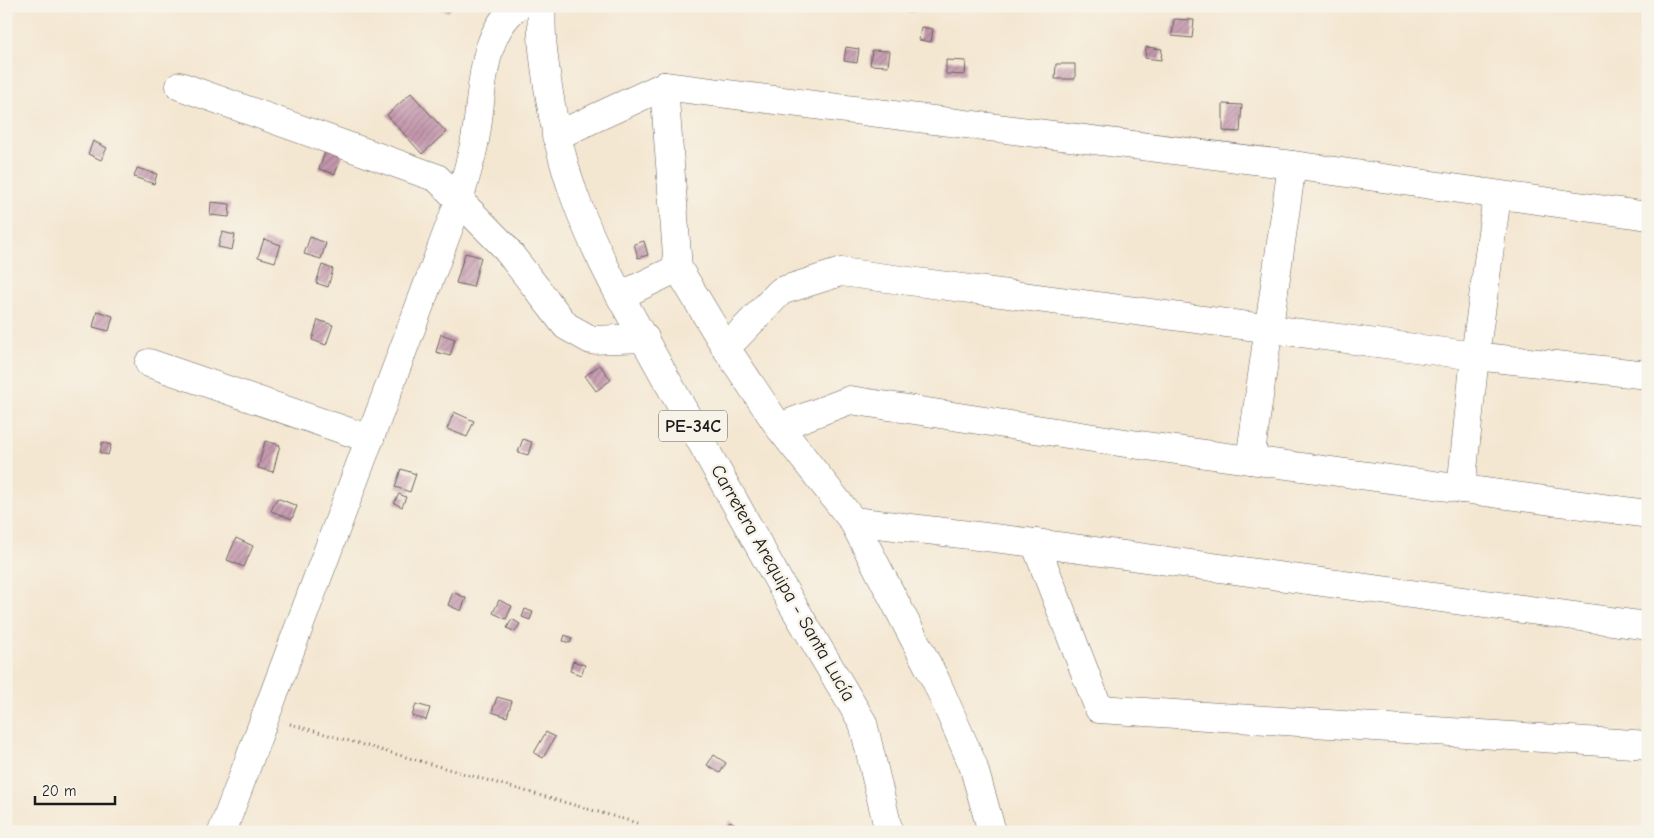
<svg xmlns="http://www.w3.org/2000/svg" width="1654" height="838" font-family="'Comic Neue',sans-serif">
<style>
.building{fill:url(#building-hatch)}
.lines{fill:none;stroke-linecap:round;stroke-linejoin:round}
.minor-casing{stroke:#68635c;stroke-width:29}
.major-casing{stroke:#68635c;stroke-width:29}
.path{stroke:#68635c;stroke-width:3;stroke-dasharray:1 4;stroke-linecap:butt}
.minor{stroke:#fff;stroke-width:28}
.major{stroke:#fff;stroke-width:28}
.labels{text-anchor:middle;dominant-baseline:central;stroke-width:5;stroke-linejoin:round;paint-order:stroke}
.shield{fill:#f7f3e8;stroke:#5e5c59;stroke-width:1}
.shield-label{font-size:18px;font-weight:bold;fill:#1c1c1c}
.street-label{font-size:19px;fill:#1c1c1c;stroke:#f7f3e8}
</style>
<defs>
<pattern id="building-hatch" width="6" height="6" patternUnits="userSpaceOnUse" patternTransform="scale(1.25)"><rect width="6" height="6" fill="#c497ad"/><path d="M-1 1l2-2M0 6l6-6M5 7l2-2" fill="none" stroke="#9e7a8c"/></pattern>
</defs>
<rect width="100%" height="100%" fill="#f7f3e8"/>
<filter id="ink" filterUnits="userSpaceOnUse"><feTurbulence type="fractalNoise" baseFrequency=".02" numOctaves="2"/><feDisplacementMap in="SourceGraphic" scale="10" xChannelSelector="R" yChannelSelector="G"/><feConvolveMatrix kernelMatrix="1 2 1 2 8 2 1 2 1" color-interpolation-filters="sRGB"/></filter>
<filter id="wash" filterUnits="userSpaceOnUse"><feTurbulence type="fractalNoise" baseFrequency=".0096" numOctaves="4" result="noise"/><feDisplacementMap in="SourceGraphic" scale="20" xChannelSelector="R" yChannelSelector="G"/><feGaussianBlur stdDeviation="1.12" result="paint"/><feColorMatrix in="noise" values="0 0 0 0 0 0 0 0 0 0 0 0 0 0 0 0 0 1.4 0 .05"/><feComposite in="paint" operator="in"/></filter>
<g filter="url(#wash)">
<rect width="100%" height="100%" fill="#f4e7d2"/>
<g id="blocks">
<g class="building">
<path d="M432,6h18l-1,6z"/>
<path d="M786,6h15l-1,5 -14,-2z"/>
<path d="M908,6h9v5l-8,1z"/>
<path d="M1174,19l20,1 -2,18 -20,-2z"/>
<path d="M921,27l12,2 -2,13 -12,-2z"/>
<path d="M846,47l13,2 -2,14 -13,-2z"/>
<path d="M1146,47l16,2 -1,11 -16,-2z"/>
<path d="M872,50l18,1 -2,15 -18,-1z"/>
<path d="M946,60l20,1 -1,14 -19,-1z"/>
<path d="M1056,64h19v15h-20z"/>
<path d="M411,93l35,39 -24,22 -35,-39z"/>
<path d="M1223,104l19,1 -2,27 -17,-1z"/>
<path d="M93,141l14,7 -6,12 -13,-6z"/>
<path d="M328,144l16,6 -9,24 -16,-5z"/>
<path d="M137,168l20,6 -3,10 -20,-7z"/>
<path d="M211,202l19,2 -1,13 -19,-2z"/>
<path d="M222,232l13,3 -3,15 -14,-3z"/>
<path d="M310,237l16,6 -5,16 -17,-5z"/>
<path d="M264,239l17,6 -6,17 -17,-5z"/>
<path d="M644,241l4,14 -10,3 -4,-14z"/>
<path d="M465,253l16,4 -8,30 -17,-4z"/>
<path d="M322,265l11,4 -5,18 -12,-4z"/>
<path d="M97,311l16,5 -4,15 -16,-4z"/>
<path d="M318,320l15,5 -7,20 -14,-5z"/>
<path d="M441,334l14,5 -5,17 -14,-4z"/>
<path d="M600,365l11,15 -15,11 -11,-15z"/>
<path d="M454,412l20,9 -7,16 -20,-8z"/>
<path d="M523,439l9,3 -4,13 -10,-3z"/>
<path d="M265,441l15,4 -7,27 -15,-4z"/>
<path d="M102,442l9,3 -3,10 -8,-2z"/>
<path d="M401,469l15,5 -6,18 -15,-5z"/>
<path d="M399,494l7,3 -4,10 -8,-4z"/>
<path d="M277,498l20,8 -5,13 -21,-8z"/>
<path d="M236,538l17,8 -9,21 -17,-7z"/>
<path d="M453,592l13,6 -5,13 -13,-6z"/>
<path d="M499,600l13,6 -6,13 -13,-6z"/>
<path d="M525,609l8,3 -3,8 -8,-3z"/>
<path d="M512,619l8,5 -5,8 -8,-4z"/>
<path d="M565,635l7,3 -2,5 -7,-2z"/>
<path d="M573,661l12,4 -4,10 -11,-4z"/>
<path d="M497,697l15,4 -5,16 -15,-5z"/>
<path d="M416,704l14,4 -4,12 -14,-4z"/>
<path d="M546,732l9,5 -12,21 -9,-5z"/>
<path d="M714,755l12,8 -6,10 -13,-8z"/>
<path d="M730,821l17,11h-23z"/>
</g>
</g>
</g>
<g filter="url(#ink)">
<use href="#blocks" fill-opacity="0" stroke="#68635c" stroke-width="1"/>
<g class="lines">
<g class="minor-casing">
<g id="minor">
<path d="M180,86l257,92 66,67 63,81 25,14 54,-2"/>
<path d="M664,86l14,182 48,80 53,79 74,94 83,160 37,84 19,67"/>
<path d="M556,136l108,-50 628,79 356,51"/>
<path d="M620,296l58,-28"/>
<path d="M726,348l55,-57 60,-19 634,84 173,19"/>
<path d="M149,363l221,76"/>
<path d="M779,427l71,-27 282,44 516,70"/>
<path d="M1250,460l42,-295"/>
<path d="M1461,489l14,-133 22,-160"/>
<path d="M853,521l182,22 613,83"/>
<path d="M1035,543l64,166 549,36"/>
<path d="M222,832l237,-631c5,-19 11,-37 15,-56 10,-45 3,-109 44,-139"/>
</g>
</g>
<g class="major-casing">
<path id="major" d="M542,6c-2,27 2,54 6,81 12,81 33,136 72,209l162,291 81,136 26,109"/>
</g>
<path class="path" d="M290,724l347,99"/>
<use href="#minor" class="minor"/>
<use href="#major" class="major"/>
</g>
</g>
<g class="labels">
<rect class="shield" x="659" y="410.5" width="68" height="31" rx="4"/>
<g class="shield-label">
<text x="693" y="426">PE-34C</text>
</g>
<g class="street-label">
<text transform="translate(783 583) rotate(60)">Carretera Arequipa - Santa Lucía</text>
</g>
</g>
<rect width="1654" height="838" fill="none" stroke="#f7f3e8" stroke-width="25"/>
<path d="M35 796v8h80v-8" fill="none" stroke="#1c1c1c" stroke-width="2.5"/>
<text x="42" y="796" font-size="15" fill="#1c1c1c" stroke="#f7f3e8" stroke-width="4" paint-order="stroke">20 m</text>
</svg>
